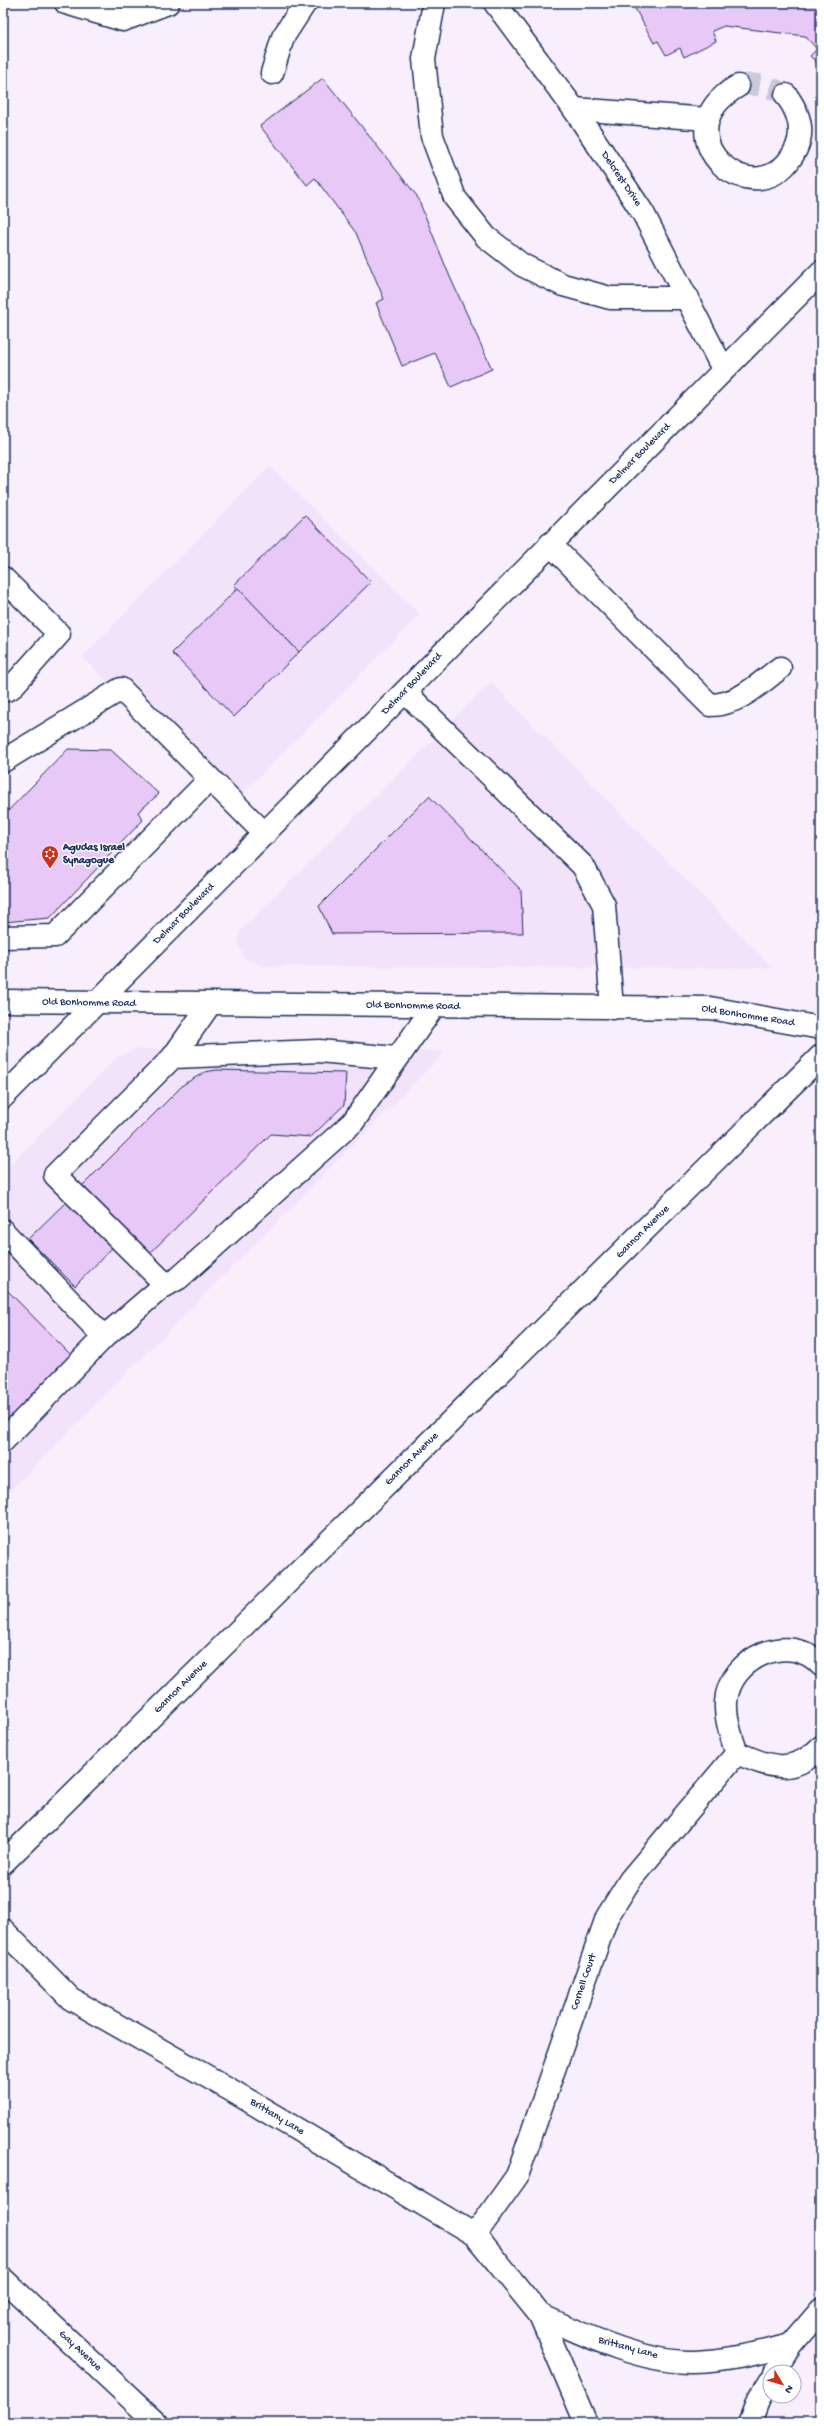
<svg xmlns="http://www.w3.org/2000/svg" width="824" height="2426" font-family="'Gochi Hand',sans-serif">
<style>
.built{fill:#f3e3fa}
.building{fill:#e7c8f6;stroke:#1b2f5e}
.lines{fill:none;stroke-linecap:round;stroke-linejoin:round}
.minor-tunnel{stroke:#ccc8dc;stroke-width:22;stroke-dasharray:22 11;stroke-linecap:butt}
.minor-casing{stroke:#1b2f5e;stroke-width:25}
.major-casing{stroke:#1b2f5e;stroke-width:25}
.minor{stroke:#fff;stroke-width:22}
.major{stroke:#fff;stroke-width:22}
.labels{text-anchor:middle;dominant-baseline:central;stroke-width:3;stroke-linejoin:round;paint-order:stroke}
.street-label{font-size:11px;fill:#1b2f5e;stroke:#fff}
.poi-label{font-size:11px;font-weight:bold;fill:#1b2f5e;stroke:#fff;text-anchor:start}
</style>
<rect width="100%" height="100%" fill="#f8eefc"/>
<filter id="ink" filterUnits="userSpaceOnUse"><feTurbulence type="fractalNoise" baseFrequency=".025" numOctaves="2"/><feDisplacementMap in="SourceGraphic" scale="8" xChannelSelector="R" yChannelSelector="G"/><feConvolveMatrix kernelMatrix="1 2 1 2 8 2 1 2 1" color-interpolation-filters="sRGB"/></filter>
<g filter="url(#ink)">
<g class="built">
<path d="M270,466l150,148 -188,191 -150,-148z"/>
<path d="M491,682l282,286 -509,-2 -18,-6 -8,-15 2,-14z"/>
<path d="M137,1049l309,2 -443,447v-326l114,-115z"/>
</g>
<g class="building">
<path d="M632,3h189v64l-11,-11 7,-7 -12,-13 -81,-10 -12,5 4,10 -32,16 -4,-9 -14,7 -8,-14 -4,2z"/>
<path d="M323,78l94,118 33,81 42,92 -41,18 -16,-34 -33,13 -26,-63 8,-4 -28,-66 -41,-55 -8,7 -47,-59z"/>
<path d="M305,515l66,67 -72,70 -65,-67z"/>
<path d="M238,588l61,64 -65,65 -62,-64z"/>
<path d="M68,749l43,1 48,44 -21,18 5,8 -93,98 -47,4v-106z"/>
<path d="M429,796l92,94 2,43 -191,1 -13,-28z"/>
<path d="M216,1070l130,3 -2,32 -33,32 -40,-3 -126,124 -68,-67 107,-107 21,-12z"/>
<path d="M66,1202l46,46 -37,38 -47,-47z"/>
<path d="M3,1286l69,70 -69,68z"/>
</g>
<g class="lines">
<path class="minor-tunnel" d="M738,86c19,-4 30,0 48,9"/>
<g class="minor-casing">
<g id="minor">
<path d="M66,3l57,17 45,-17"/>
<path d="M434,3l-10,56 8,77 23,62 31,39 36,28 41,20 47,13h78"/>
<path d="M495,3l79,106 69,104 80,156"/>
<path d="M272,73l11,-36 22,-34"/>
<path d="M738,86c-84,49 21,139 58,63 9,-19 2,-38 -10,-54"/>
<path d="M574,109l134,10"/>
<path d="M550,544l160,161c28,0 49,-21 70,-37"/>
<path d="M3,578l56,56 -48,54 -8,3"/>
<path d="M405,692l178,174 21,39 8,103"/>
<path d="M3,761l118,-72 144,145"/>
<path d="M3,937l52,-1 155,-157"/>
<path d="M3,1001l707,7 111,20"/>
<path d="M173,1057l37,-53"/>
<path d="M3,1231l101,106 -101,104"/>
<path d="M166,1285l-111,-110 118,-118 146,-6 77,7"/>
<path d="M104,1337l57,-49 18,-10 174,-156 81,-116"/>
<path d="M821,1665c-31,-35 -92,-7 -95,37 -1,17 5,35 11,51 33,14 56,23 84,-6"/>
<path d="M3,1863l818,-807"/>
<path d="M3,1930l68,69 158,90 246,146 65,80 46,108"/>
<path d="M475,2235l42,-59 90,-259 23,-37 107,-127"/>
<path d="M3,2279l154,144"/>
<path d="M540,2315c46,21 103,48 154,47 33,-1 65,-9 97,-17"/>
<path d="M775,2372l16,-27 30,-35"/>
<path d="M750,2423l9,-24 11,-18"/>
</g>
</g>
<g class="major-casing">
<path id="major" d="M3,1097l818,-825"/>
</g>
<use href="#minor" class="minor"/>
<use href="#major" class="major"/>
</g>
</g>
<defs>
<g id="synagogue-pin" transform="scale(0.9)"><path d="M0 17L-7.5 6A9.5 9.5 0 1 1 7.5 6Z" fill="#c8321e" stroke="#fff"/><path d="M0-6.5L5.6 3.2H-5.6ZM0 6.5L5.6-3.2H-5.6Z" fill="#fff"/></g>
</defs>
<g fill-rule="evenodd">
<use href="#synagogue-pin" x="50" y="854"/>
</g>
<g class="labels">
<g class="street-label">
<text transform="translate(621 179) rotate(56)">Delcrest Drive</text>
<text transform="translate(640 454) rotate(-45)">Delmar Boulevard</text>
<text transform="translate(412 684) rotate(-46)">Delmar Boulevard</text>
<text transform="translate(184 914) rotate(-45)">Delmar Boulevard</text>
<text transform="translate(89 1003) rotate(1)">Old Bonhomme Road</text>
<text transform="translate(413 1006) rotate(1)">Old Bonhomme Road</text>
<text transform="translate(748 1016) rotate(9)">Old Bonhomme Road</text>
<text transform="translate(643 1232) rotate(-45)">Gannon Avenue</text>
<text transform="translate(412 1459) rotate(-45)">Gannon Avenue</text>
<text transform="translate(181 1687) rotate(-45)">Gannon Avenue</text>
<text transform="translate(584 1982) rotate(-71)">Cornell Court</text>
<text transform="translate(277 2117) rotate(31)">Brittany Lane</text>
<text transform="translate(628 2348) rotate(15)">Brittany Lane</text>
<text transform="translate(80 2351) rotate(43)">Gay Avenue</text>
</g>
<g class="poi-label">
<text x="63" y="848">Agudas Israel<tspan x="63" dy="13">Synagogue</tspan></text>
</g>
</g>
<rect width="824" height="2426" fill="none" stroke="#fff" stroke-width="16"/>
<rect x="8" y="8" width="808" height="2410" fill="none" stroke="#1b2f5e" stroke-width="1.5" filter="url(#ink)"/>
<g transform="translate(782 2384) rotate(128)"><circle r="19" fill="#ffffff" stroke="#a4acbf"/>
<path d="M0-3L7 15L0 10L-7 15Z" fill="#c8321e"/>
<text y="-6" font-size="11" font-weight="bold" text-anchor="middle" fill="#1b2f5e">N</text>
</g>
</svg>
